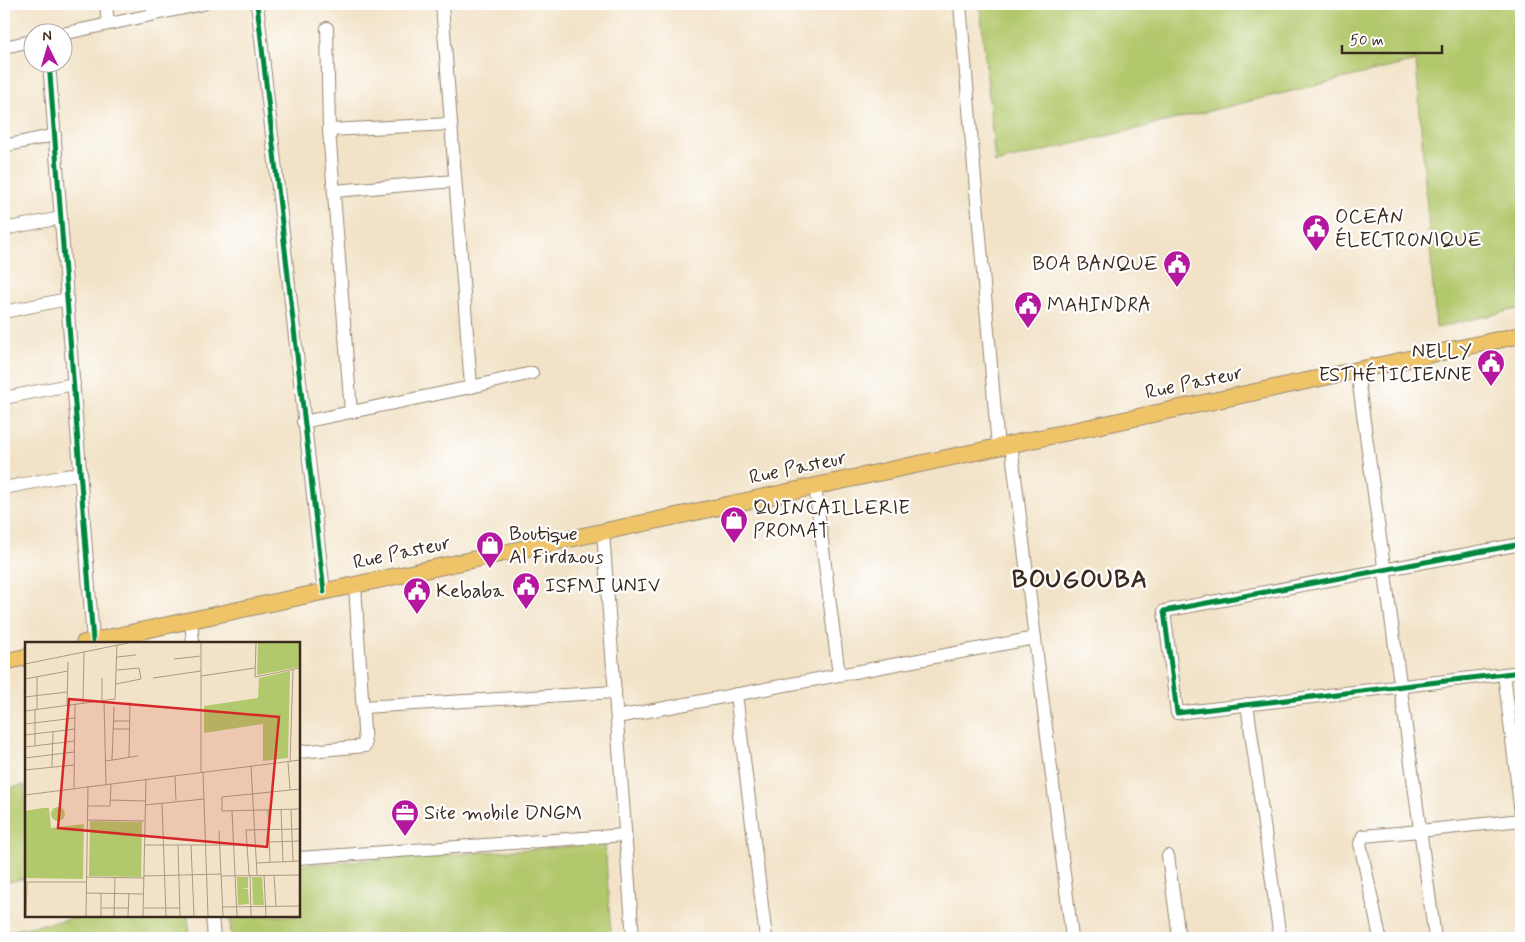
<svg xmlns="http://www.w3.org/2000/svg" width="1525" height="942" font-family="Mynerve,sans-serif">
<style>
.green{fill:#b2c86c;stroke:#767945}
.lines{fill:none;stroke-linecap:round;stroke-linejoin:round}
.minor-casing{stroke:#968673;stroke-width:14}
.major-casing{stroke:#968673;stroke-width:18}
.minor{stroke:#fff;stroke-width:12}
.major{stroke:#efc469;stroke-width:16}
.cycleway-casing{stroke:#fff;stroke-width:8}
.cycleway{stroke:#00873e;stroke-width:5}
.labels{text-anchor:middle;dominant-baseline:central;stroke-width:4.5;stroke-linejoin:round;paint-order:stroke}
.poi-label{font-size:20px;fill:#3b2a1e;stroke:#fff;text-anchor:start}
.street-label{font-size:20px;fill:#3b2a1e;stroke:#fff}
.district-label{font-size:25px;font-weight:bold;letter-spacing:1px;fill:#3b2a1e;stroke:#fff}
.inset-road{fill:none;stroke:#a99984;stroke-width:1}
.view{fill:#d62828;fill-opacity:0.15;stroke:#d62828;stroke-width:2.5}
.inset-edge{fill:none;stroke:#3b2a1e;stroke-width:2.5}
</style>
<rect width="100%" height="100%" fill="#fff"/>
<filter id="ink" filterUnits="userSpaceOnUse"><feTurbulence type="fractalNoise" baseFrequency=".02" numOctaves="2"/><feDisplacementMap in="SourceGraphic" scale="10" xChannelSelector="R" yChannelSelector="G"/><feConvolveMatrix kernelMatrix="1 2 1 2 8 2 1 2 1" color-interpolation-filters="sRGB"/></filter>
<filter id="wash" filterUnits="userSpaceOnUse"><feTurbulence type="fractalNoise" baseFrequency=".0096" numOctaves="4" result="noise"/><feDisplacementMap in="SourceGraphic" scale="20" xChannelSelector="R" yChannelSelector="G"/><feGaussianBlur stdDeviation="1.12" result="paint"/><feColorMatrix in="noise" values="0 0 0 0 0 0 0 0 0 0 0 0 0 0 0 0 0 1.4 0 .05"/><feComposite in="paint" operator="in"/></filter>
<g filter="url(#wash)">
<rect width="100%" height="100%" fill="#f2e3c8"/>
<g class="green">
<path d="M980,4h541v304l-85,20 -20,-267 -421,102z"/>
<path d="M25,785l1,93 -22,5v-94z"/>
<path d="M605,844l6,94h-380l-1,-22h69v-51z"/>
<path d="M86,916h102l2,22h-186v-6z"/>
</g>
</g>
<g filter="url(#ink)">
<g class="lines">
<g class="minor-casing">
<g id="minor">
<path d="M106,4l2,20"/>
<path d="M257,4l67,588"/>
<path d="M442,4l29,383"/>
<path d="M960,4l38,443"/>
<path d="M327,28l2,102 22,282"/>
<path d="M62,34l141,-30"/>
<path d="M4,47l28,-6"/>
<path d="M49,62l44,579"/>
<path d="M329,130l122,-6"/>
<path d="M4,146l51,-11"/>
<path d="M334,191l121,-10"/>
<path d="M4,229l57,-11"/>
<path d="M4,312l63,-13"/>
<path d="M1357,370l78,568"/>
<path d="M4,398l70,-14"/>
<path d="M303,422l168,-35 61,-14"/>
<path d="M1011,444l61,494"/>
<path d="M815,486l24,189"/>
<path d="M4,488l77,-15"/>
<path d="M603,532l30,406"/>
<path d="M1521,544l-357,67 13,102 344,-41"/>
<path d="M191,620l2,23"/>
<path d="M1504,674l17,140"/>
<path d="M736,694l30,244"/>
<path d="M1247,704l33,234"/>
<path d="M363,707l252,-15"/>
<path d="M617,717l418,-79"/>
<path d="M299,752l66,-6 -10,-161"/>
<path d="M1168,856l11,82"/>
<path d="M299,858l326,-23"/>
<path d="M212,916l2,22"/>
<path d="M1380,938l-20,-95 3,-7 57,-5 101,-11"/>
</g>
</g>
<g class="major-casing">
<g id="major">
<path d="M84,643l1437,-308"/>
<path d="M4,662l22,-5"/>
</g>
</g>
<use href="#minor" class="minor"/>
<use href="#major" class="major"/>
<g class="cycleway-casing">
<g id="cycleway">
<path d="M257,4l67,588"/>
<path d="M49,62l44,579"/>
<path d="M1521,544l-357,67 13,102 344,-41"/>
</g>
</g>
<use href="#cycleway" class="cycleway"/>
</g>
</g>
<defs>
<g id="civic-pin" transform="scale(1.4375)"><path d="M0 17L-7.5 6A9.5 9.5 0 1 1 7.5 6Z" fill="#b5179e" stroke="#fff"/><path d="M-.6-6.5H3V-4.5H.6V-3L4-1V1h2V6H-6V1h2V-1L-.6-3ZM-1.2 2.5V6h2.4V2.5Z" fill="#fff"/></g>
<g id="shop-pin" transform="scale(1.4375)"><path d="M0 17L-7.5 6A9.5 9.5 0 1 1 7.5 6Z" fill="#b5179e" stroke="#fff"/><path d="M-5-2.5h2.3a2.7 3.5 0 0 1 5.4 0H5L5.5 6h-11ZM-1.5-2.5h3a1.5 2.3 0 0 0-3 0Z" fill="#fff"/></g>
<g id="office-pin" transform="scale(1.4375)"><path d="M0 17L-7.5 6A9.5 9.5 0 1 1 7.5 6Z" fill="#b5179e" stroke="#fff"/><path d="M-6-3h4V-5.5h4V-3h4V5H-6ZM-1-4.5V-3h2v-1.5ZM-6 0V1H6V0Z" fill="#fff"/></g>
</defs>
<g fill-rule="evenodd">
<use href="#civic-pin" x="1316" y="228"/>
<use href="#civic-pin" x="1177" y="264"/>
<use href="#civic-pin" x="1028" y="305"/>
<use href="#civic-pin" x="1491" y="363"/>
<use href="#shop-pin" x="734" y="520"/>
<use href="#shop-pin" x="490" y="545"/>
<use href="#civic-pin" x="526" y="586"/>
<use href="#civic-pin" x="417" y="591"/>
<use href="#office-pin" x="405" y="813"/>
</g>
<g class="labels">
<g class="poi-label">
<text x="1335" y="217">OCEAN<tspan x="1335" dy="23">ÉLECTRONIQUE</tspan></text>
<text x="1158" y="264" text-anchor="end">BOA BANQUE</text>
<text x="1047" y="305">MAHINDRA</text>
<text x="1472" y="352" text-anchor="end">NELLY<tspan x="1472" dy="23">ESTHÉTICIENNE</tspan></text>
<text x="753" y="508">QUINCAILLERIE<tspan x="753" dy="23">PROMAT</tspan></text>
<text x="509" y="534">Boutique<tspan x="509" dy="23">Al Firdaous</tspan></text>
<text x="545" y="586">ISFMI UNIV</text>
<text x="436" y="591">Kebaba</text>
<text x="424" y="813">Site mobile DNGM</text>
</g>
<g class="street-label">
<text transform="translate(1194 383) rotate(-12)">Rue Pasteur</text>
<text transform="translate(798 468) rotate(-12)">Rue Pasteur</text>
<text transform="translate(402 553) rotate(-12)">Rue Pasteur</text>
</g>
<g class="district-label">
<text x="1080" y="580">BOUGOUBA</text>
</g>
</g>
<g transform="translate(25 642)">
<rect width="275" height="275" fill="#f2e3c8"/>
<path d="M233,1h42v24l-43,8zM265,29l-2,87 -25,3v-37l-59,9v-27l54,-8 1,-20zM26 172a7 7 0 1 1 14 0a7 7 0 1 1-14 0ZM18,166h6l2,20 33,-4 -1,55 -58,-1v-67zM65,179l52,1 -1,55 -52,-1zM212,235h11v11l-7,1h7l1,15 -11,1zM227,235h10l2,28h-11z" fill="#b2c86c"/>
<path class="inset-road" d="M231,1l-1,34 45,-9M92,15l19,-2M149,17l27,-3M0,22l103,-21M176,34l54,-8M77,36v23M128,36l48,-7M0,37l43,-8M91,42l25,-5 -2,-11 -22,2M0,55l42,-5M79,59l2,83M58,61l1,-51M42,64l1,-44M12,67v-32M0,69l90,-12 2,-54M88,79h16M0,82l50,-6M88,87h16M0,93l50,-6M10,103v-35M0,105l50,-6M0,116l49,-6M104,116l1,-56M87,118l2,-53M81,119l32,-5M265,119l3,-91M263,120l2,28M226,124l6,109M27,125l1,-35M0,128l49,-5M176,130v-129M178,130l5,144M150,134l1,25M49,146l1,-83M275,147l-78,8v14l78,-2M0,153l275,-35M85,158l35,1M137,161l4,113M120,163l59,-6M62,164h23l1,-22M256,167l2,53M266,167l2,52M243,168l2,52M207,169l5,105M62,178l58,1M194,189l4,85M244,200l31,-1M120,203h110M153,203l2,71M166,203l3,71M231,221l44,-2M224,233l-3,-45 54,-1M225,233l1,41M239,233l2,41M249,233l2,31M119,234l77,-2M197,234l78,-1M61,235l58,1M0,240h61M61,251l58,1M198,265l77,-1M76,266h28M119,266h36M1,274l1,-33M61,274l2,-130M76,274v-23M89,274l1,-39M103,274l1,-23M118,274l3,-137"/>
<path class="view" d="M44,57l210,18 -12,130 -209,-19z"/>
<rect width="275" height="275" class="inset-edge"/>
</g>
<rect width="1525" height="942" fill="none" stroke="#fff" stroke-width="20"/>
<g transform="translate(48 48) rotate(355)"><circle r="24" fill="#ffffff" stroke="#b1aaa5"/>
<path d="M0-4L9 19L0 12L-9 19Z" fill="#b5179e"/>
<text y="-8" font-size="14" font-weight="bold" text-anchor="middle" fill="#3b2a1e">N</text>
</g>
<path d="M1342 45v8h100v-8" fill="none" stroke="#3b2a1e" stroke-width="2.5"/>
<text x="1350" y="45" font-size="15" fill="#3b2a1e" stroke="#ffffff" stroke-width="4" paint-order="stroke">50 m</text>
</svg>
